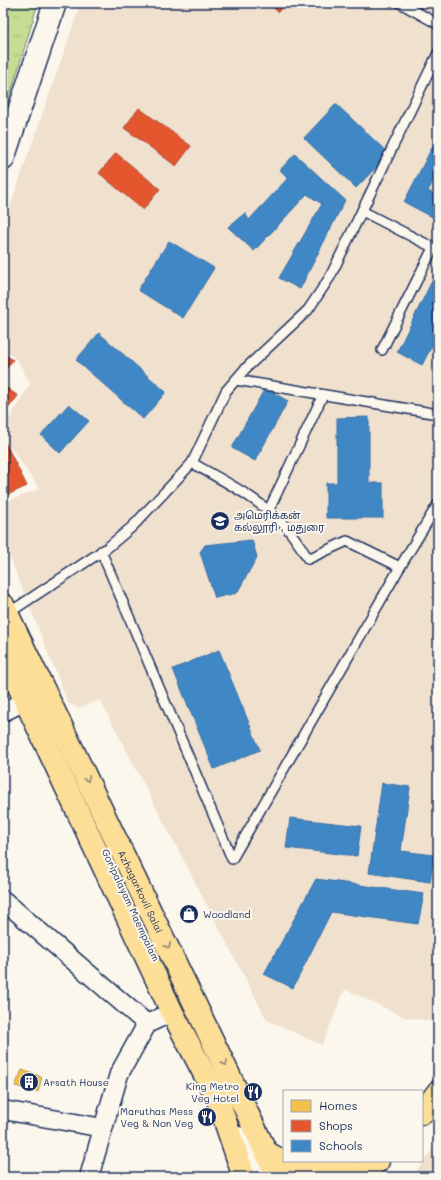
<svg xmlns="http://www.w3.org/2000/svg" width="441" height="1180" font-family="Mali,'Noto Sans Tamil',sans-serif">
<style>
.built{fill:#f0e0ce}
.park{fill:url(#park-tufts);stroke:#718678}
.homes{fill:#f2c14e;stroke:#b29553}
.shops{fill:#e4572e;stroke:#a84b3c}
.schools{fill:#3f88c5;stroke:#346da6}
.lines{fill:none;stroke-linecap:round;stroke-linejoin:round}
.lane-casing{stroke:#1b2f5e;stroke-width:12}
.street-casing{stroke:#1b2f5e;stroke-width:21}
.secondary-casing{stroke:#1b2f5e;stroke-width:25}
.primary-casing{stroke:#1b2f5e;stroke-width:25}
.highway-casing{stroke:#1b2f5e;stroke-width:25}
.lane{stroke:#fbf7ec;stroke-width:9}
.street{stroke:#fbf7ec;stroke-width:18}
.secondary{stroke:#fbf7ec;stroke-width:22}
.primary{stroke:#fdde96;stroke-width:22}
.highway{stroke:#fdde96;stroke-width:22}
.oneway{stroke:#8c867a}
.labels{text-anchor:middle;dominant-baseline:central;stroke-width:4;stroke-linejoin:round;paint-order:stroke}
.poi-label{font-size:10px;fill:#1b2f5e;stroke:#fbf7ec;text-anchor:start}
.street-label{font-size:10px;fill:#1b2f5e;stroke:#fbf7ec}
</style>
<defs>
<pattern id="park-tufts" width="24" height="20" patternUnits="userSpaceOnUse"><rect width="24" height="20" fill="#c7dd93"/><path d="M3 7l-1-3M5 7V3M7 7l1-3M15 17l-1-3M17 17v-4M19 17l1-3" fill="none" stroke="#aabe81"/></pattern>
</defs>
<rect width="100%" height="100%" fill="#fbf7ec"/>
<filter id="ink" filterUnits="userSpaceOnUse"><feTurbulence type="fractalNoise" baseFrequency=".025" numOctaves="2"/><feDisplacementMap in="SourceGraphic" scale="8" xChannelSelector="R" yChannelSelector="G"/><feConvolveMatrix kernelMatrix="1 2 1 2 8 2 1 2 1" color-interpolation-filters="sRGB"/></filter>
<g filter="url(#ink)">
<g class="built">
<path d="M81,3h357v1019l-34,-5 -59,-28 -23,56 -55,-25 -167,-320 -22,8 -10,-5 -65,-163v-37l37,-14 -37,-52v-8l27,-45 -12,-23 -15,-13v-121z"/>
<path d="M438,1142v35h-26z"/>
</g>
<path class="park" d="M3,3h35l-35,116z"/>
<path class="homes" d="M22,1070l20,7 -4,15 -23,-6z"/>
<g class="shops">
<path d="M268,3h18l-8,9z"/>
<path d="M139,108l52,38 -15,20 -52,-38z"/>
<path d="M116,153l44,36 -17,21 -44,-37z"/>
<path d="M3,353l10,7 -10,13z"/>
<path d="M3,385l15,11 -15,19z"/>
<path d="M5,442l22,44 -24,11v-54z"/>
</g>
<g class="schools">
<path d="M336,104l53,50 -33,34 -52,-50z"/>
<path d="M438,136v35l-10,20 10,5v24l-34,-18z"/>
<path d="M295,154l50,46 -45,89 -21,-11 43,-74 -15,-10 -53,57 -26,-24 17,-14 4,7 39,-42 -8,-8z"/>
<path d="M169,241l45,27 -31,50 -45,-28z"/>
<path d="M438,278v56l-16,31 -25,-13 35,-71z"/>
<path d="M99,333l67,59 -23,27 -67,-59z"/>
<path d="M265,388l23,13 -33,60 -23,-13z"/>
<path d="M69,404l20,17 -29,32 -19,-18z"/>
<path d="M369,417v66h14v35h-57v-35h11v-65z"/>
<path d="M252,540l5,17 -20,36 -22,5 -15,-46 5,-7z"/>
<path d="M219,650l41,100 -46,19 -41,-100z"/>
<path d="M382,783l28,4 -9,64 33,4 -4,27 -61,-9z"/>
<path d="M290,818l71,8 -4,30 -71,-8z"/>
<path d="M316,879l108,15 -6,30 -87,-12 -38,76 -29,-14z"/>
</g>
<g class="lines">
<g class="lane-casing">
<g id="lane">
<path d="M400,3l38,21"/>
<path d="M362,211l76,39"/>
<path d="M382,350l51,-102"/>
<path d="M236,380l202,34"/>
<path d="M192,463c34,19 74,39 99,70 6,8 12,17 17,26l39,-18 53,26"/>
<path d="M268,512l55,-117"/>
<path d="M101,551l131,308 168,-292 38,-63"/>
<path d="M7,614l100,-66 26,-22 59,-63 34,-72 19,-22 63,-59 22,-33 108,-224"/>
</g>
</g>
<g class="street-casing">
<g id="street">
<path d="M3,633l15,32"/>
<path d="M3,712l22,-11"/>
<path d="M3,900l144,124"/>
<path d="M3,1110l100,18"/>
<path d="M239,1136l19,41"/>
<path d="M89,1177l30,-103 28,-50 25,-12"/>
</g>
</g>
<g class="secondary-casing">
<path id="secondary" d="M3,159l52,-156"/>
</g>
<g class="primary-casing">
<g id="primary">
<path d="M422,1113l16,-21"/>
<path d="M266,1152l26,15 30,5 27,-11"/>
<path d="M360,1177l18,-16"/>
</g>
</g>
<g class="highway-casing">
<g id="highway">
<path id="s1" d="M3,605l275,572"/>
<path d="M3,653l169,359 46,88 26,77"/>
</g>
</g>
<use href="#lane" class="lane"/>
<use href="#street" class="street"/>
<use href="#secondary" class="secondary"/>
<use href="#primary" class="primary"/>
<use href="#highway" class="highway"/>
</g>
<defs><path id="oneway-chevron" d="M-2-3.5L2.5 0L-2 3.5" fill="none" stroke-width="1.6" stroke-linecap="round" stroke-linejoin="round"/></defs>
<g class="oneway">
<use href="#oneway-chevron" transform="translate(87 779) rotate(64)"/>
<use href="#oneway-chevron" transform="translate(168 946) rotate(64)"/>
<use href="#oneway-chevron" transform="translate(225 1063) rotate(64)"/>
</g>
</g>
<defs>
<g id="university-disc" transform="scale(1)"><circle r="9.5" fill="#1b2f5e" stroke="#fbf7ec"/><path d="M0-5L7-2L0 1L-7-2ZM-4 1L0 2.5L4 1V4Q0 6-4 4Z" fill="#fff"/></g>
<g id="shop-disc" transform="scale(1)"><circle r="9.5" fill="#1b2f5e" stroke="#fbf7ec"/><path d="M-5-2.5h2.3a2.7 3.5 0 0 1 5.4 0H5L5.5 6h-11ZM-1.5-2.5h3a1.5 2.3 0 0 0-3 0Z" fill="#fff"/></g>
<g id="building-disc" transform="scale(1)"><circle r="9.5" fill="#1b2f5e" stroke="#fbf7ec"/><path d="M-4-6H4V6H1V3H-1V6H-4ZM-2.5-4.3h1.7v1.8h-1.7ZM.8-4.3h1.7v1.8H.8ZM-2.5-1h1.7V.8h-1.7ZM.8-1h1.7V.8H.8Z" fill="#fff"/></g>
<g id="restaurant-disc" transform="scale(1)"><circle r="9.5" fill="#1b2f5e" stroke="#fbf7ec"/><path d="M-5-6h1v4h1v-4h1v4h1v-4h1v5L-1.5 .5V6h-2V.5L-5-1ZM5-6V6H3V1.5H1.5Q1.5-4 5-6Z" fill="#fff"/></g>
</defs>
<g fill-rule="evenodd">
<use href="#university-disc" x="220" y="521"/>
<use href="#shop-disc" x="189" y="914"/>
<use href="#building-disc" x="29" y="1082"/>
<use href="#restaurant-disc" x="253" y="1092"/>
<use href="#restaurant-disc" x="207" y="1117"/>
</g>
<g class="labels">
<g class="poi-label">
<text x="234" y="515">அமெரிக்கன்<tspan x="234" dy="12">கல்லூரி , மதுரை</tspan></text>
<text x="203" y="914">Woodland</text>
<text x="43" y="1082">Arsath House</text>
<text x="239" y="1086" text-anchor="end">King Metro<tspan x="239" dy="12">Veg Hotel</tspan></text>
<text x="193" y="1111" text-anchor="end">Maruthas Mess<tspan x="193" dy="12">Veg &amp; Non Veg</tspan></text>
</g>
<g class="street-label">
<text stroke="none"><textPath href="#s1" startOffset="318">Azhagarkovil Salai</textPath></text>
<text transform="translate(131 905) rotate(65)">Goripalayam Maempalam</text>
</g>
</g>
<rect width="441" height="1180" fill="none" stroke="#fbf7ec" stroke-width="16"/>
<rect x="8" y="8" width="425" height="1164" fill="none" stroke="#1b2f5e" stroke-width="1.5" filter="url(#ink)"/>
<rect x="283" y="1090" width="140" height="72" fill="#fbf7ec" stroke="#a1a7b3"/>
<rect x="291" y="1100" width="20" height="12" fill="#f2c14e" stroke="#a1a7b3"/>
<text x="319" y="1110" font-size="12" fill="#1b2f5e">Homes</text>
<rect x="291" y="1120" width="20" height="12" fill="#e4572e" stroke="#a1a7b3"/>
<text x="319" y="1130" font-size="12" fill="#1b2f5e">Shops</text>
<rect x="291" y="1140" width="20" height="12" fill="#3f88c5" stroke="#a1a7b3"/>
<text x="319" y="1150" font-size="12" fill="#1b2f5e">Schools</text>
</svg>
